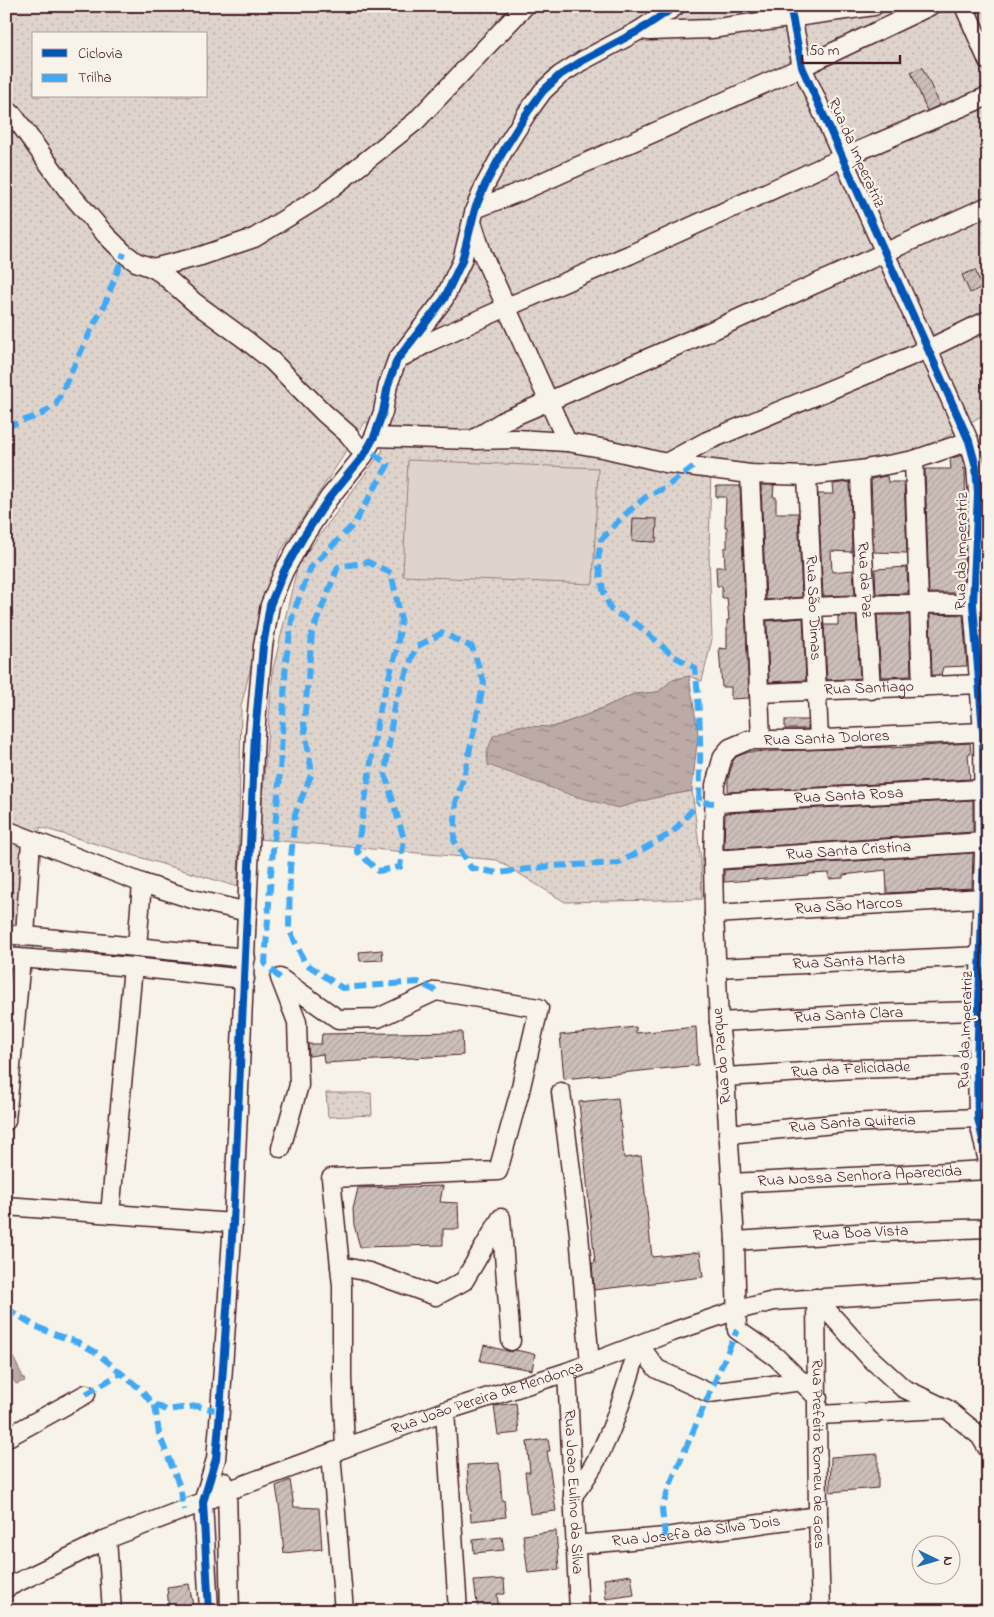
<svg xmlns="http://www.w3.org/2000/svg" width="994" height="1617" font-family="'Indie Flower',sans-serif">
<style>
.grass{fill:url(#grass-dots);stroke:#947a7c;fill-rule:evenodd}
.park{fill:#ded4cc;stroke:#947a7c}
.water{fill:url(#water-ripples);stroke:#8e7275}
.building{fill:url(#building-hatch);stroke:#4a1f2b}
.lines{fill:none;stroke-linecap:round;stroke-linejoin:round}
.minor-casing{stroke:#4a1f2b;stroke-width:21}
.minor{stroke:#f7f3e8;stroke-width:18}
.quiet{stroke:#3fa9f5;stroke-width:6;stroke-dasharray:12 6;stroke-linecap:butt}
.cycleway-casing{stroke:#f7f3e8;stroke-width:11}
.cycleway{stroke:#0057b8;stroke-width:8}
.labels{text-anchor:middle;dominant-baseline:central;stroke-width:4.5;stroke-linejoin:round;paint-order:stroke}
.street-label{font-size:16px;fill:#4a1f2b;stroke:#f7f3e8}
</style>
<defs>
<pattern id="grass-dots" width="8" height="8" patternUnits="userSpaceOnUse" patternTransform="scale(1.25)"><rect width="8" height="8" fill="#ded4cc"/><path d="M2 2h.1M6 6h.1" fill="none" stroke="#c0b6af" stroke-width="1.8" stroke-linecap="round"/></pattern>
<pattern id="water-ripples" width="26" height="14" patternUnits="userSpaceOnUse" patternTransform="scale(1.25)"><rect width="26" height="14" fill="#bcaaa7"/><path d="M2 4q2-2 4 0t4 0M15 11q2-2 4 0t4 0" fill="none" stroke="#9b8a88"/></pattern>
<pattern id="building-hatch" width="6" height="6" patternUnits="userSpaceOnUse" patternTransform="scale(1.25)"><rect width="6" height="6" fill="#ccbfb9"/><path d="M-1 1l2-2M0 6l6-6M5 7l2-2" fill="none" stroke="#b1a49f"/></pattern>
</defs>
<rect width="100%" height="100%" fill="#f7f3e8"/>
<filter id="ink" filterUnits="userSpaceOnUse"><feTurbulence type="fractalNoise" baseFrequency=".02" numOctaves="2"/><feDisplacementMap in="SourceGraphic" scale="10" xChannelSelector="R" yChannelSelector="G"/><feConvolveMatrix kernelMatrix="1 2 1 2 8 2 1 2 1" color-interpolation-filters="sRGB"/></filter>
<g filter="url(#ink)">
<g class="grass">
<path d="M6,6h982v406l-67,40 -117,17 -93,-6 -2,92 3,84 -10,42 -13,-5 -17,4 -14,12 -24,2 -45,20 -36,13 -35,-1 140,71 34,-6 9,70 1,38 -137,3 -68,-42 -238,-21 14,-170 25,-105 85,-114 -17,-29 -87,133 -38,152 -3,181 -198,-60 -9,145 -25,-3zM34,34h172v62h-172z"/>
<path d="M326,1093h45l1,22 -44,2z"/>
</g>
<path class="park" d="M408,460l190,8 -5,116 -190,-8z"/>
<g class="water">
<path d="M689,676l9,57 -6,58 -34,6 -40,11 -47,-13 -83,-30 -1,-13 6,-16 25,-10 35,1 36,-13 45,-20 24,-2 14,-12z"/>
<path d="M13,1357l12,24 -9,3 -10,-17v-7z"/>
</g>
<g class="building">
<path d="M922,67l18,38 -13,6 -16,-39z"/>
<path d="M975,270l7,17 -12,6 -8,-18z"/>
<path d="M962,455l1,14 2,-1 1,61 -3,64h-34l-4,-124h26l-1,-10z"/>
<path d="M887,476l1,6h16l3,71 -33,-1 -3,-73z"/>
<path d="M850,482l2,70 -21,-1 1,21 21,-2 2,25 -32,1 -5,-102h16l-1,-10z"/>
<path d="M761,485h13l-1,12h3v16h22l4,84 -36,3z"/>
<path d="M716,486h24l9,212 -18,1v-12h-9l-3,-39 8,1v-29h2l-2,-22h-5v-12h-5l-1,-19h9l-1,-19h3v-21h-2l1,-30h-10z"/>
<path d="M633,518l24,1 -1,23 -24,-1z"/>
<path d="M907,567l1,26 -32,1 -1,-25z"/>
<path d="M930,614l33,1 4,51 -24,1 -2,8h-9z"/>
<path d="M877,615h32l2,61 -30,1z"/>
<path d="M838,616h18l4,62 -33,2 -3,-55h14z"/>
<path d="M803,618l3,62 -37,2 -2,-61z"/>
<rect x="785" y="720" width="23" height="9"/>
<path d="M970,743l1,11h-3l2,25 -242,13v-13l5,-18 3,-4 12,-5 143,-5v1z"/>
<path d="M973,800v32l-249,17 1,-36z"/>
<path d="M973,853l-1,35 -85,5 -1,-23 -43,5v3l-14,1v-6l-20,1v2l-85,6v-12z"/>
<path d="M382,950l1,10 -23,1 -1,-9z"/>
<path d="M636,1027v6l60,-6 2,38 -134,14 -4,-44z"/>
<path d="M462,1032l1,23 -139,8 -1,-9 -14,2 -1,-12h13l1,-10z"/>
<path d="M618,1098l6,60 17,-2 11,101 48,-5 3,25 -109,13 -2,-27h3l-16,-161z"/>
<path d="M443,1186l-3,16 18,1 1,26h-16v16l-83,2 -6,-22 -1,-16 5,-21z"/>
<path d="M484,1345l27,7 4,-2 20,4 -3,16 -52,-9z"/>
<path d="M516,1403l3,30 -21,2 -4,-29z"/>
<path d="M548,1439l2,12h-3l9,60 -26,3 -5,-42h5l-3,-30z"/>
<path d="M878,1454v34l-48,4 1,-35z"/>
<path d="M499,1463l3,37h2l2,17 -35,4 -4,-56z"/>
<path d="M290,1480l4,27 25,1 3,41 -38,4 -4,-42 -4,-25z"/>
<path d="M556,1531l3,39 -31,3 -5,-38z"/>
<path d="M502,1537l2,13 -30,3 -1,-13z"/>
<path d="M631,1575l3,20 -28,4 -2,-20z"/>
<path d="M504,1579l1,15h-8l2,17h-21l-4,-30z"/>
<path d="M189,1584l5,27h-25l-2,-24z"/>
</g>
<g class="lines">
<g class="minor-casing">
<g id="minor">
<path d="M790,6l12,61 167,374 7,26 2,26 -5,111 10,128 1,121 -7,212 1,53 10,44"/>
<path d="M964,6l24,55"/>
<path d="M640,30l9,1 62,-2 163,-23"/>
<path d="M6,109l8,7 55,76 36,42 19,19 12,9 17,6 8,5 33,29 52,38 26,21 52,52 25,22 15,20"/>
<path d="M475,209l47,-18 280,-124 128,-61"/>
<path d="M472,222l10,31 85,189"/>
<path d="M153,268l48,-12 53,-18 65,-40 97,-77 109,-115"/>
<path d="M404,356l27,-15 76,-34 122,-52 213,-97 146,-62"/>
<path d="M374,437l99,3 43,-1 51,3 40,7 59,14 84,11 57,2 53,-6 54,-10 55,-19"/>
<path d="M474,439l31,-19 206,-89 277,-125"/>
<path d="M914,460l8,227"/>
<path d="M666,463l41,-22 221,-92 60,-29"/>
<path id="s1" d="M860,470l2,67 9,153"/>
<path d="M750,474l11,266"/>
<path id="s2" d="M807,476l12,263"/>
<path d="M755,611c73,-6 145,-8 218,-7"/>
<path id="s3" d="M759,693l221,-9"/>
<path id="s4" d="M714,803l270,-14"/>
<path d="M6,830l136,53 50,16 56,13"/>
<path id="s5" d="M713,860l271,-18"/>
<path id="s6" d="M714,914l269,-16"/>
<path d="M6,934l240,24"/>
<path d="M25,936l6,-96"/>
<path d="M137,947l5,-64"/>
<path d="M6,957l127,10 112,12"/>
<path id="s7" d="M717,968l264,-12"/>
<path id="s8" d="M719,1022l147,-8 114,-3"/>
<path id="s9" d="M725,1077l128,-8 124,-4"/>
<path d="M561,1092l18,142 11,130"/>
<path d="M6,1121l15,-162"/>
<path id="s10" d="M728,1134l117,-11 133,-5"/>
<path d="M281,1148l18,-63 -2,-63 -17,-44 58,41 40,-1 58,-27 103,17 -19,83 -22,80 -167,7 11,108v92l3,70"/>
<path id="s11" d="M731,1183l257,-13"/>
<path d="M6,1206l227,17"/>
<path d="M110,1214l23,-247"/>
<path id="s12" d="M735,1241l122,-8 131,-5"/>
<path d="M340,1266l29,6 67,24 28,-15 37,-63 10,123"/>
<path id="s13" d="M816,1298l2,218 3,95"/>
<path d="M816,1298l53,59 34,31 44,21 33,27 8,13"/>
<path d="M639,1345l18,24 52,24 94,-12"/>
<path id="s14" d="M567,1372l12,239"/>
<path id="s15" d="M818,1398l-42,-41 -39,-27 -2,-89 -10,-164 -6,-55 -5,-108 -1,-54 2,-75 8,-29 7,-8 19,-8h53l181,-8"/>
<path d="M445,1411l13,200"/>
<path d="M818,1415l126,-6"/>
<path d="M6,1438l80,-44"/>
<path d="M331,1453l13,158"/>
<path d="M224,1482l3,9 3,120"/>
<path d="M573,1495c35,-42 50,-98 66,-150"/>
<path d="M107,1539l5,72"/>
<path id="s16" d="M575,1545l90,-8 153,-21"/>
<path id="s17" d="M6,1588l101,-49 96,-37 24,-11 218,-80 122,-39 99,-38 71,-24 37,-9 214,-13"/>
<path d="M209,1611l-6,-109 13,-43 4,-48 13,-188 22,-489 8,-88 7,-41 14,-34 20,-35 25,-38 35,-43 10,-18 9,-25 5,-27 9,-25 47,-61 18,-38 13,-52 10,-24 20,-37 22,-35 16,-22 17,-16 22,-14 58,-31 36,-24"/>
</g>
</g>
<use href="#minor" class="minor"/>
<g class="quiet">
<path d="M6,427l36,-13 14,-10 37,-78 12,-22 19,-51"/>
<path d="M693,467l-27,20 -20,10 -24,20 -21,23 -3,20 5,30 8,20 27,15 34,30 23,13c6,47 6,87 4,134l15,1"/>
<path d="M280,978l-15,-14 6,-91 9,-101 6,-112 7,-46 18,-47 43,-43 34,-59 -20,-16"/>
<path d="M436,991l-18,-9 -76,6 -37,-25 -16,-34 1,-60 5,-55 17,-41 -8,-49 8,-91 26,-66 30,-5 23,11 10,46 -4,30 -18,63 -22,139 21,20 22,-4 4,-28 -19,-65 9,-68 22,-59 26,-14 30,14 12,35 -19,90 -9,31 -2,37 17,28 27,5 53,-7 68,-3 54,-31 26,-30"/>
<path d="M6,1308l29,18 21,9 22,7 19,11 42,35 12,14 15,8 31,-4 23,5"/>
<path d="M86,1394l35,-21"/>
<path d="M155,1405l4,29 21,53 4,23"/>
<path d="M665,1537l-3,-28 7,-22 68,-157"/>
</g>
<g class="cycleway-casing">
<g id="cycleway">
<path d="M790,6l12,61 167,374 7,26 2,26 -5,111 10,128 1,121 -7,212 1,53 10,44"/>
<path d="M209,1611l-6,-109 13,-43 4,-48 13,-188 22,-489 8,-88 7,-41 14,-34 20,-35 25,-38 35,-43 10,-18 9,-25 5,-27 9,-25 47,-61 18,-38 13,-52 10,-24 20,-37 22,-35 16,-22 17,-16 22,-14 58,-31 36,-24"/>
</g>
</g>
<use href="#cycleway" class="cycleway"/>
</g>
</g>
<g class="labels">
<g class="street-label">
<text transform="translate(856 153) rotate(66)">Rua da Imperatriz</text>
<text transform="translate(962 551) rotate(-89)">Rua da Imperatriz</text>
<text stroke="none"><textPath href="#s1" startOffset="110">Rua da Paz</textPath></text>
<text stroke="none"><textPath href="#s2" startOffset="132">Rua São Dimas</textPath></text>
<text stroke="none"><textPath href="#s3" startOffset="110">Rua Santiago</textPath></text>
<text stroke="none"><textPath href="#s15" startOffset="791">Rua Santa Dolores</textPath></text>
<text stroke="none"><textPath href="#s4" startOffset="135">Rua Santa Rosa</textPath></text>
<text stroke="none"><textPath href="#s5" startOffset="136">Rua Santa Cristina</textPath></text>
<text stroke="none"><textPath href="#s6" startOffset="135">Rua São Marcos</textPath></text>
<text stroke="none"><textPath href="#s7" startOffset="132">Rua Santa Marta</textPath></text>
<text stroke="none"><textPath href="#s8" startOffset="130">Rua Santa Clara</textPath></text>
<text transform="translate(966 1030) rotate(-88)">Rua da Imperatriz</text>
<text transform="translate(722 1056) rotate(-95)">Rua do Parque</text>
<text stroke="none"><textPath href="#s9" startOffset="126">Rua da Felicidade</textPath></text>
<text stroke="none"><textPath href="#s10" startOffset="125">Rua Santa Quiteria</textPath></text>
<text stroke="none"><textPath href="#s11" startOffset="129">Rua Nossa Senhora Aparecida</textPath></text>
<text stroke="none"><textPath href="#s12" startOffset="126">Rua Boa Vista</textPath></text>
<text stroke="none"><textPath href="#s17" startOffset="518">Rua João Pereira de Mendonça</textPath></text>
<text stroke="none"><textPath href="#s13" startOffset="156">Rua Prefeito Romeu de Goes</textPath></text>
<text stroke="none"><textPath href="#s14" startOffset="120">Rua Joao Eulino da Silva</textPath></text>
<text stroke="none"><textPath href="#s16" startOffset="122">Rua Josefa da Silva Dois</textPath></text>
</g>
</g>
<rect width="994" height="1617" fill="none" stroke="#f7f3e8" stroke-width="25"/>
<rect x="12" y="12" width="969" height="1592" fill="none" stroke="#4a1f2b" stroke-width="2" filter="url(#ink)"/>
<rect x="32" y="32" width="175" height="65" fill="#f7f3e8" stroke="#b29e9c"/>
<rect x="42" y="49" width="25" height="8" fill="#0057b8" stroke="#b29e9c"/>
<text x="78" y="58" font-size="15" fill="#4a1f2b">Ciclovia</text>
<rect x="42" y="74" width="25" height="8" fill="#3fa9f5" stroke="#b29e9c"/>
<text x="78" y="82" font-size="15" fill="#4a1f2b">Trilha</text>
<g transform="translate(936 1560) rotate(95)"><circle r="24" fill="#f7f3e8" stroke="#b29e9c"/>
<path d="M0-4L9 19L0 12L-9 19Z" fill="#1f6fb2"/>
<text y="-8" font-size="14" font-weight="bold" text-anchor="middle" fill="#4a1f2b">N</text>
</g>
<path d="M802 55v8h98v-8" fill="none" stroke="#4a1f2b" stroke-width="2.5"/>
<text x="809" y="55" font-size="15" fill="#4a1f2b" stroke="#f7f3e8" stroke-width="4" paint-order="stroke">50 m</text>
</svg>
